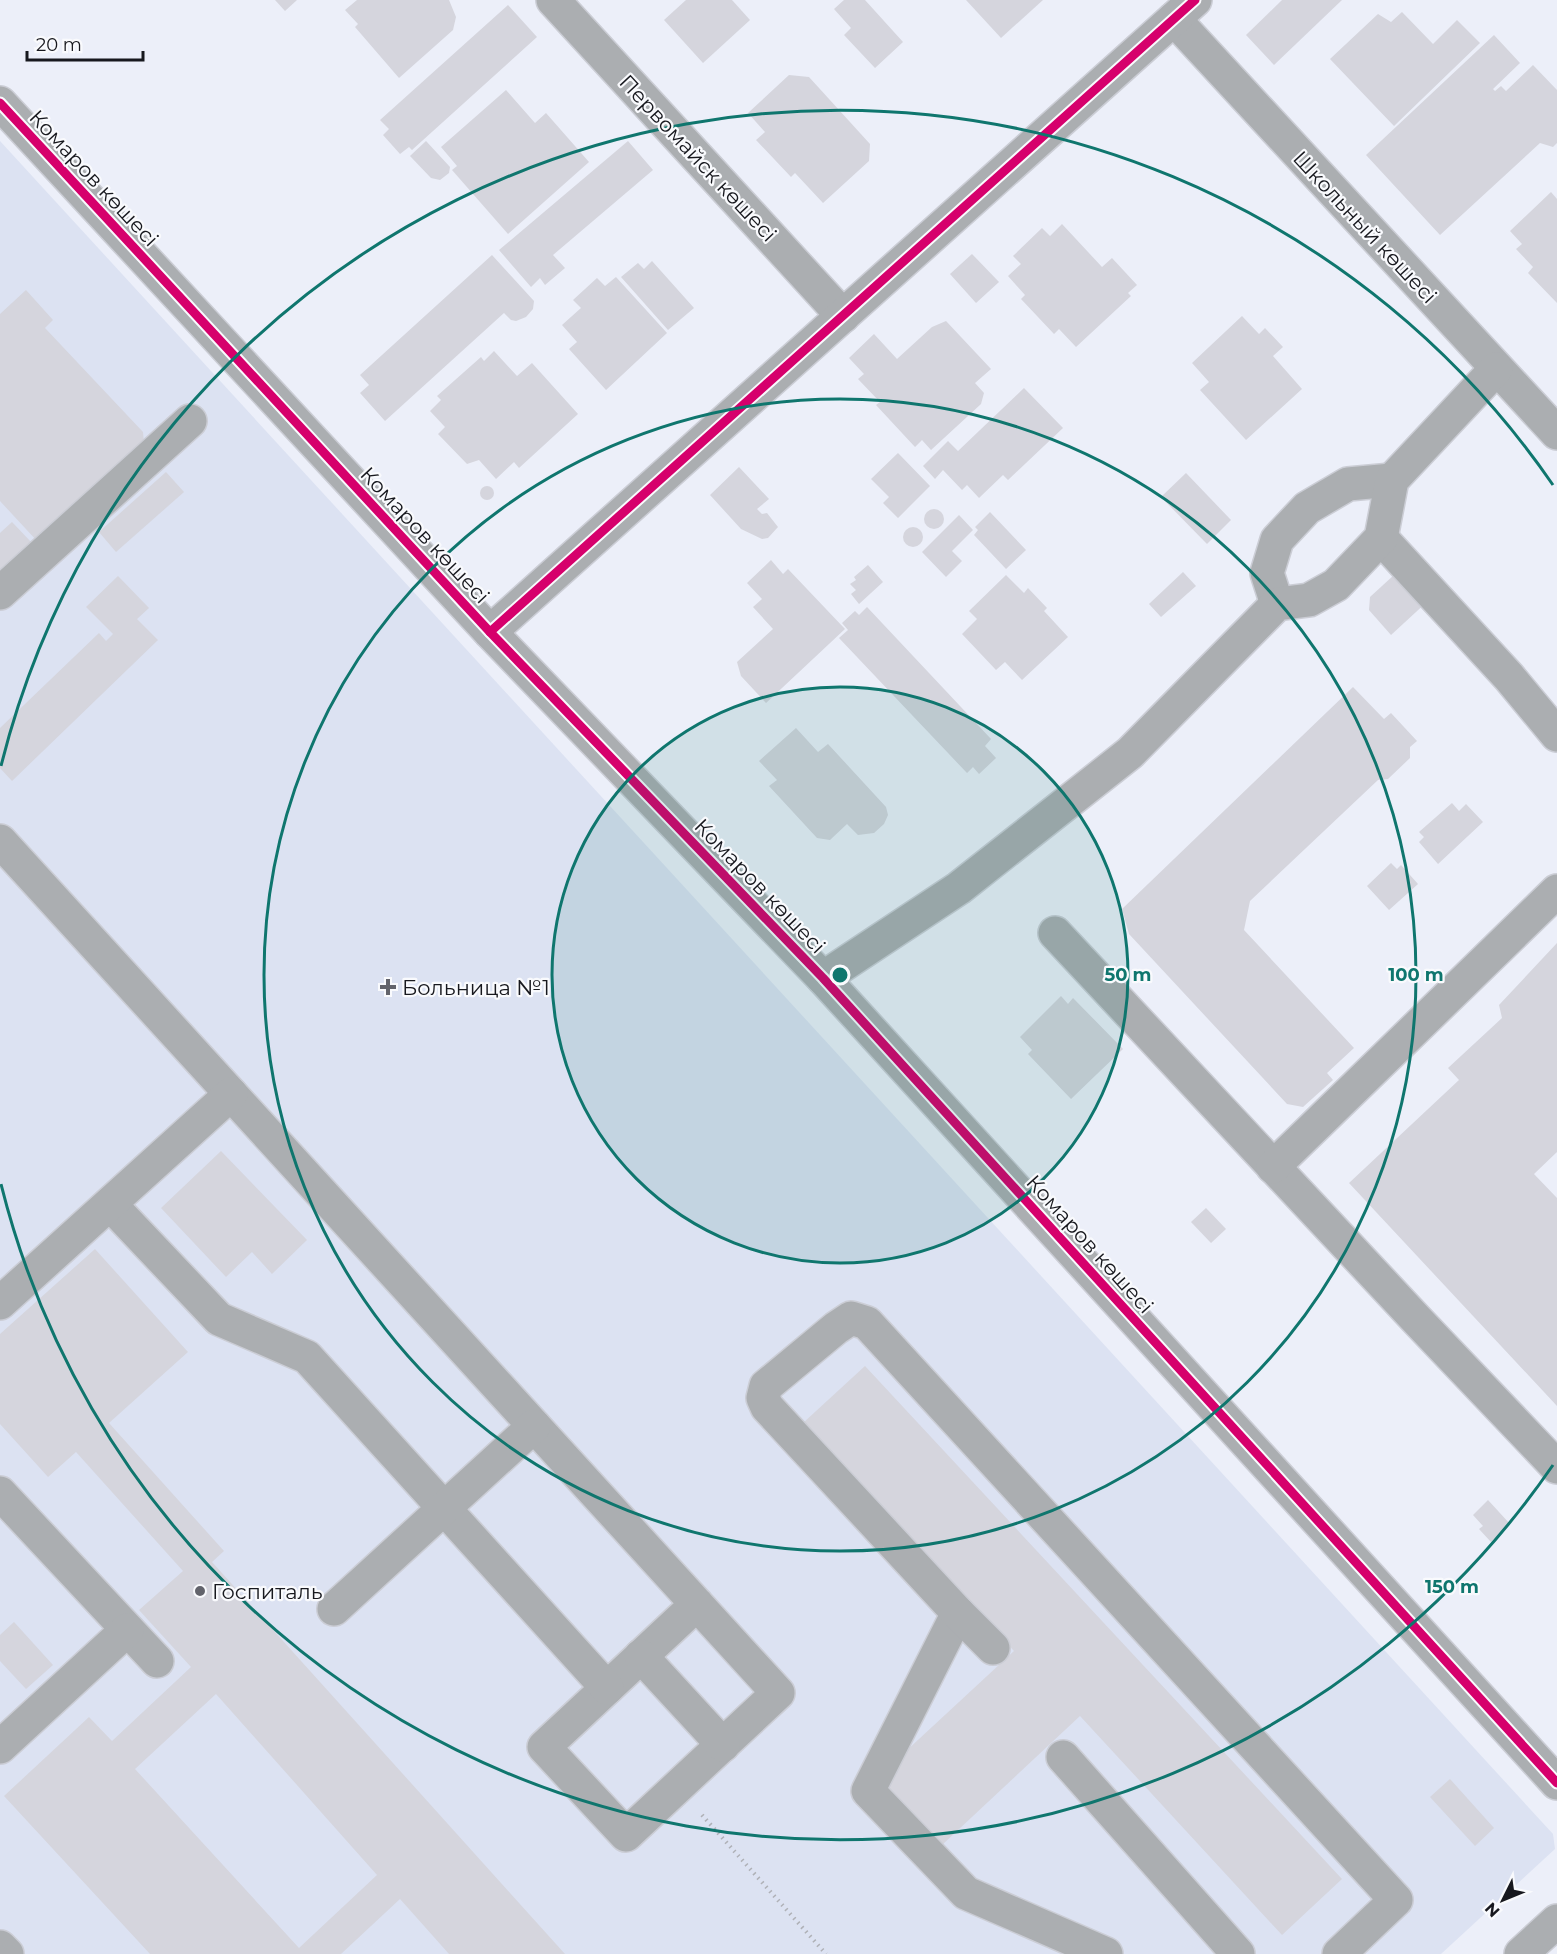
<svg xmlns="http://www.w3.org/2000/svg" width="1557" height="1954" font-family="Montserrat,sans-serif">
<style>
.built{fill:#dce2f2}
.building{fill:#d5d5dd;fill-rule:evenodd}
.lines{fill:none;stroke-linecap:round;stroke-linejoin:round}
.minor-casing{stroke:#cbcdd5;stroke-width:36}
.path{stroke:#afb1b7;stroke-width:4;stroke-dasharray:1.5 4.5;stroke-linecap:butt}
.minor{stroke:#abaeb1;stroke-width:33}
.cycleway-casing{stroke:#f9fafd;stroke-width:13}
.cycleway{stroke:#d6006c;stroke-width:9}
.ring{fill:none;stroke:#0f766e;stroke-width:3}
.poi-dot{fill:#62636b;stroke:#f9fafd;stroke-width:2}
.labels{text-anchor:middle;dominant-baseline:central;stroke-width:4.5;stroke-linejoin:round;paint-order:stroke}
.street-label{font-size:21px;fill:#17181e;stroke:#f9fafd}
.poi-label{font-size:21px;fill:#17181e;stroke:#f9fafd;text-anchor:start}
.centre{fill:#0f766e;stroke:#f9fafd;stroke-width:3}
.ring-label{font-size:18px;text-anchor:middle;font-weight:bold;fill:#0f766e;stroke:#f9fafd;stroke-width:4.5;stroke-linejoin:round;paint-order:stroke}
</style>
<rect width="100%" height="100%" fill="#eceff9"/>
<path class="built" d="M0,141l1553,1693 2,15 -114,105h-1441z"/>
<g class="building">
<path d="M275,0h22l-12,11z"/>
<path d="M357,0h92l7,17 -3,13 -54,48 -44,-51 3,-3 -13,-14z"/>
<path d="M686,0h46l18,20 -47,43 -39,-43z"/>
<path d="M844,0h21l38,42 -28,26 -31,-33 7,-7 -17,-19z"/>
<path d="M966,0h77l-42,38z"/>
<path d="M1282,0h60l-68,65 -28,-30z"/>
<path d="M508,5l29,32 -125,113 -3,-3 -9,7 -17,-19 6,-6 -9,-9z"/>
<path d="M1402,12l31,32 24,-24 23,23 -86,83 -64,-67 48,-45 13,8z"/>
<path d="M1494,35l26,28 -27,26 2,2 6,-5 5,5 27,-26 24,25v53l-4,4 -13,-4 -100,92 -74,-80z"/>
<path d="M789,75l20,2 61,67 -1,17 -46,42 -28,-30 -4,4 -35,-37 9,-8 -17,-19z"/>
<path d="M506,90l29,33 11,-10 43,49 -81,72 -56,-64 5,-4 -16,-19z"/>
<path d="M426,141l24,26 -1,6 -9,7 -9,-2 -21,-22z"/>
<path d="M628,141l25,29 -100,85 12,13 -20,17 -5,-7 -9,9 -32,-37z"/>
<path d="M1551,192l6,7v104l-29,-30 5,-6 -17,-18 6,-5 -12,-13z"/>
<path d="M1062,224l40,43 10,-9 25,27 -9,8 3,3 -55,51 -17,-18 -5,5 -33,-35 4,-4 -17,-19 13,-12 -8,-8 29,-28 8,8z"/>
<path d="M972,254l27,28 -23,21 -26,-29z"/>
<path d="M492,255l42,46 -1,8 -7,8 -10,4 -5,-1 -7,-7 -119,108 -25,-28 9,-8 -9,-10z"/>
<path d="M652,261l42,47 -26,22 -47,-53 17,-14 6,6z"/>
<path d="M616,277l51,56 -61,57 -37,-41 8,-7 -15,-17 19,-17 -8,-8 24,-22 8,8z"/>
<path d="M26,290l27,30 -8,8 98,104 1,11 -106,99 -38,-41v-187z"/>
<path d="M1242,316l17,18 6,-6 18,19 -10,9 29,33 -56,51 -46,-50 9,-8 -17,-19z"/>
<path d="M946,321l45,48 -16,14 9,10 -3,11 -50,46 -9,-10 -7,7 -39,-42 4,-3 -22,-23 6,-5 -15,-16 25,-24 23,25 35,-32z"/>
<path d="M494,351l23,25 15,-13 46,51 -59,54 -5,-6 -18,17 -17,-19 -12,4 -29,-30 7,-7 -15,-16 11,-11 -4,-4 44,-39 3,4z"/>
<path d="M1024,388l39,40 -55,52 -5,-5 -24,23 -12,-13 -5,5 -19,-20 -8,9 -12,-13 25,-25 10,10z"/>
<path d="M898,453l32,33 -32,32 -15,-15 6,-6 -18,-18z"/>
<path d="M739,467l30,32 -12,10 5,5 5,-1 11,14 -10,11 -6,1 -21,-10 -31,-34z"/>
<path d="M166,472l18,20 -68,60 -17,-20z"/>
<path d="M1186,473l45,47 -24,24 -46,-47z"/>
<circle cx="487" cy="493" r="7"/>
<circle cx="934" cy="519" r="10"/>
<path d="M990,512l36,38 -20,19 -32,-34 4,-5 -3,-3z"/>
<path d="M959,515l14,15 -21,21 10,10 -16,16 -24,-25z"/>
<path d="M12,522l20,21 -32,29v-39z"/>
<circle cx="913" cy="537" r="10"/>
<path d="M771,560l12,14 5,-5 57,60 -79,74 -25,-27 -4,-14 36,-33 -20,-22 9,-8 -15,-16z"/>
<path d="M868,565l15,17 -24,22 -8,-10 5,-4 -6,-6 6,-4 -2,-3z"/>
<path d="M1183,572l13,14 -35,31 -12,-13z"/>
<path d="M1006,575l18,18 4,-5 19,20 -3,3 24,26 -46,43 -17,-18 -9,8 -34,-36 15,-15 -8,-8z"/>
<path d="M1394,575l35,25 -38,35 -22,-25 1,-13z"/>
<path d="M118,576l31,32 -12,11 21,21 -146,141 -12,-13v-40l99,-95 7,8 7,-7 -27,-27z"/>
<path d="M867,607l124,132 -6,7 11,12 -17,16 -6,-7 -6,6 -128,-135 9,-8 -6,-7 13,-12 4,4z"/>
<path d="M1353,687l31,32 7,-6 26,28 -7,6v11l-22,21 -10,1 -128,121 -6,29 110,118 -27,25 6,7 -30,27 -16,-3 -158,-170 -7,-25z"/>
<path d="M796,728l22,24 10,-8 58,63 2,8 -4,9 -10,9 -16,2 -11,-11 -17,16 -13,-2 -48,-52 8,-6 -18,-19z"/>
<path d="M1452,803l7,8 7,-7 17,18 -45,42 -19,-22 5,-5 -5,-5z"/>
<path d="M1391,863l6,6 4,-4 17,19 -29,26 -22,-24z"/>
<path d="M1557,943v209l-23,22 23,24v208l-208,-223 110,-103 -11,-12 54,-50 -3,-13z"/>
<path d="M1061,996l7,8 5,-6 50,51 -52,50 -43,-45 4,-4 -12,-13z"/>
<path d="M221,1151l86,89 -35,34 -20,-22 -26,25 -65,-69z"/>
<path d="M1206,1208l20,21 -15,14 -20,-21z"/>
<path d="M95,1249l93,103 -79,71 115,128 -12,11 353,392h-116l-49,-55 -59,55h-191l-146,-158 85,-79 23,24 79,-74 -52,-57 44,-39 -107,-119 -28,25 -48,-53v-90zM216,1694l161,181 -78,73 -164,-179z"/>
<path d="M865,1366l477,513 -60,56 -202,-219 -138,129 -64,-68 136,-126 -211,-228z"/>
<path d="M1488,1500l22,24 -19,18 -12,-13 4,-3 -10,-11z"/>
<path d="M14,1622l39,43 -27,24 -26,-28v-26z"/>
<path d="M1450,1779l44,49 -19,18 -45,-49z"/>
</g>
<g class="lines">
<g class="minor-casing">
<g id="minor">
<path d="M553,0l290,316"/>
<path d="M1174,19l383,414"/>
<path d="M0,103l490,529 333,346 734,805"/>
<path d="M1381,538l128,139 48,58"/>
<path d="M0,593l190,-172"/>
<path d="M1277,604l-10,-31 10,-33 30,-32 41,-24 44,-4"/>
<path d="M490,632l705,-632"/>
<path d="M0,841l778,852 -152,142 -82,-88 153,-143"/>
<path d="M1055,933l361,386 141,148"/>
<path d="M823,978l136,-90 171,-135 147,-149 32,-4 27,-15 45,-47 11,-58 104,-111"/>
<path d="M1273,1167l284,-276"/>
<path d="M110,1204l109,115 88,38 300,331"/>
<path d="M0,1303l231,-209"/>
<path d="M0,1493l157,168"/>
<path d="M334,1609l200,-183"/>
<path d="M958,1613l-90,178 98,102 140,61"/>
<path d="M993,1648l-35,-35 -191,-206 -4,-9 3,-12 70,-58 15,-10 16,5 529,577 -57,54"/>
<path d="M641,1656l82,89"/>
<path d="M0,1747l127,-117"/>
<path d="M1063,1757l175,197"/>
<path d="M0,1947l7,7"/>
<path d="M1521,1954l36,-33"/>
</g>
</g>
<path class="path" d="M702,1815l124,139"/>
<use href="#minor" class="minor"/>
<g class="cycleway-casing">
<g id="cycleway">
<path d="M0,103l490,529 333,346 734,805"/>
<path d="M490,632l705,-632"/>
</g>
</g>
<use href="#cycleway" class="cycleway"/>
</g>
<circle cx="840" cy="975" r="288" fill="#0f766e" fill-opacity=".12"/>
<g class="ring">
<circle cx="840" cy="975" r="288"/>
<circle cx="840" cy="975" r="576"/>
<path d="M1553 1465A865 865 0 0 1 1 1184M1 766A865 865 0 0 1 1553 485"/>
</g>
<g class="poi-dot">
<path d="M385 978h6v6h6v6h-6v6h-6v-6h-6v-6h6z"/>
<circle cx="200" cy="1591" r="6"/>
</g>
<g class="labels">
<g class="street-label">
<text transform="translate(698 158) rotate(47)">Первомайск көшесі</text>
<text transform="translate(94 178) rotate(47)">Комаров көшесі</text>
<text transform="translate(1365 227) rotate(47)">Школьный көшесі</text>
<text transform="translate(425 535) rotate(47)">Комаров көшесі</text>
<text transform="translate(760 886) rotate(46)">Комаров көшесі</text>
<text transform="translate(1090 1244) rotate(48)">Комаров көшесі</text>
</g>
<g class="poi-label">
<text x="402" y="987">Больница №1</text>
<text x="212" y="1591">Госпиталь</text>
</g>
</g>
<circle cx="840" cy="975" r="9" class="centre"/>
<g class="ring-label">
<text x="1128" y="981">50 m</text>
<text x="1416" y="981">100 m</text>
<text x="1452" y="1593">150 m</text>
</g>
<g transform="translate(1503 1900) rotate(227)" stroke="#f9fafd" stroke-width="4.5" paint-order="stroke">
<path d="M0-4.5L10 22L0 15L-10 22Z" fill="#17181e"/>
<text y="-9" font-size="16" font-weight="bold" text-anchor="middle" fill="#17181e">N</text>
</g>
<path d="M27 51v9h116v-9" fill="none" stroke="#17181e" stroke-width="3"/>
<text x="36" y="51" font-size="18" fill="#17181e" stroke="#f9fafd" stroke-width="4.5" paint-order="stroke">20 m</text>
</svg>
